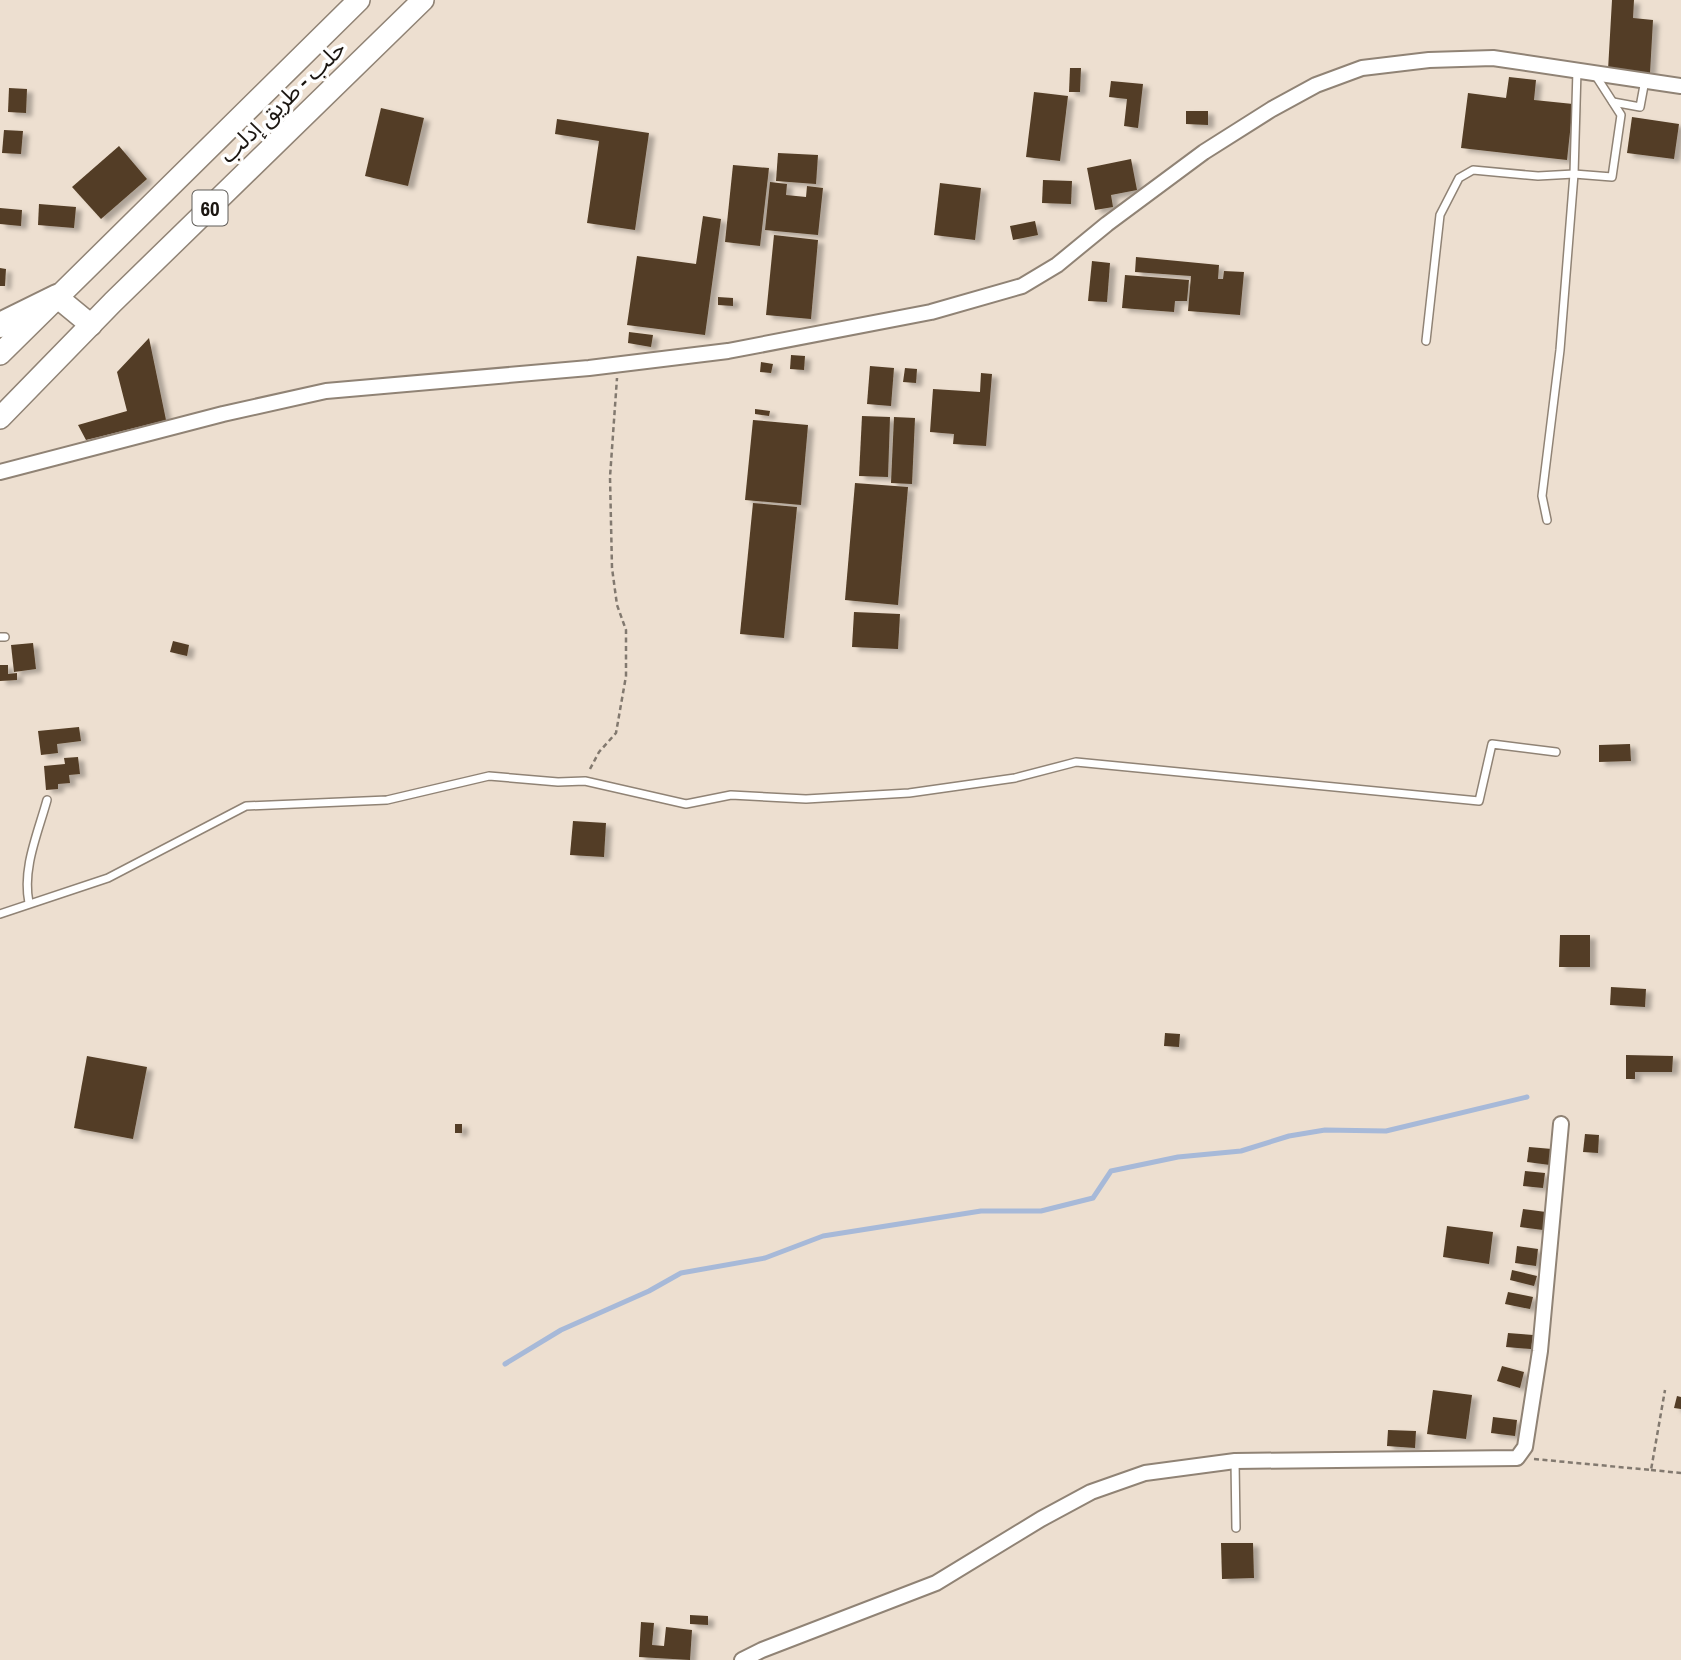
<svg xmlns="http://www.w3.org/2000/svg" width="1681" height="1660" font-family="'Archivo Narrow','Noto Sans Arabic',sans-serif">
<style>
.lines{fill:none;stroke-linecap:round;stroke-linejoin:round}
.stream{stroke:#a7b9d8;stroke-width:5}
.building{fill:#533d25;filter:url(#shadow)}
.lane-casing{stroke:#908375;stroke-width:10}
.street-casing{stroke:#908375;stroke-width:18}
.primary-casing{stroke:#908375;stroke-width:24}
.highway-casing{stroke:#908375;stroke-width:28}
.path{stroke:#82796f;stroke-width:2.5;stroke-dasharray:5 3.5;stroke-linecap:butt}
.lane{stroke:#fff;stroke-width:7}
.street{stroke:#fff;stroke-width:14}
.primary{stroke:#fff;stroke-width:21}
.highway{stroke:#fff;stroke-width:24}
.labels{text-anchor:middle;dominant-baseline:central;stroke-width:7;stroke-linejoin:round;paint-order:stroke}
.shield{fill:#fff;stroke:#5f5c58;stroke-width:2}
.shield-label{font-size:21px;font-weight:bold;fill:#1b1611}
.street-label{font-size:23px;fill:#1b1611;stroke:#fff}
</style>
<defs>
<filter id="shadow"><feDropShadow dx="6" dy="3.5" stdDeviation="2" flood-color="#0004"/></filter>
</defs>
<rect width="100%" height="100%" fill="#eddfd0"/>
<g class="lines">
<path class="stream" d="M505,1364l56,-34 88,-39 32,-18 84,-15 58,-22 158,-25h60l52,-13 18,-27 67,-14 63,-6 48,-15 36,-6 61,1 141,-34"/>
</g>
<g class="building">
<path d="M1612,0h22l-1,18 20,2 -3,53 -42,-3z"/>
<path d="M1070,68h11l-1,24h-11z"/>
<path d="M1509,77l27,3 -2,20 39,4 -6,56 -106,-12 7,-55 38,5z"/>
<path d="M1111,81l32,3 -5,44 -14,-2 3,-27 -18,-2z"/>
<path d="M9,88l18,1 -1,24 -18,-1z"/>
<path d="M1034,92l34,4 -8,65 -34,-4z"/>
<path d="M381,108l43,10 -16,68 -43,-10z"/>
<path d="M1186,111h22v14l-22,-1z"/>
<path d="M1632,117l47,7 -5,35 -47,-6z"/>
<path d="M557,119l92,14 -14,97 -48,-7 12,-82 -44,-7z"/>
<path d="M4,130l19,1 -2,23 -19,-1z"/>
<path d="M119,146l28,33 -46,40 -29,-32z"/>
<path d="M778,153l40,2 -2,29 -40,-3z"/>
<path d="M1131,159l6,31 -26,5 2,12 -18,3 -8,-42z"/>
<path d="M733,165l36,3 -9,78 -35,-4z"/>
<path d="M1043,180l29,1 -1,23 -29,-1z"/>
<path d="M770,182l17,2 -1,11 20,2 1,-11 16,2 -5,47 -53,-5z"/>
<path d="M940,183l41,5 -6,52 -41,-5z"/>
<path d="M39,204l37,3 -2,21 -36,-3z"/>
<path d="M0,208l22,2 -1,16 -21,-2z"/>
<path d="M703,216l18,3 -16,116 -78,-10 10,-69 59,8z"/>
<path d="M1035,221l3,14 -25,5 -3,-14z"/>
<path d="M774,235l44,5 -7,79 -45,-4z"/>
<path d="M1136,257l83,8 -1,14h5l1,-8 20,1 -4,43 -52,-4 3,-35 -56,-4z"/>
<path d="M1092,261l18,2 -3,39 -19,-1z"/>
<path d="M0,268l6,1 -1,17h-5z"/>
<path d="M1125,275l64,5 -2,21h-12l-1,11 -52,-4z"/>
<path d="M718,297l15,1v8l-15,-1z"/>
<path d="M629,332l24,3 -2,12 -23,-4z"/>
<path d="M149,338l17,82 -80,20 -8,-15 49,-14 -10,-39z"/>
<path d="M791,355l14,1 -1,14 -14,-1z"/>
<path d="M761,362l12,2 -2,9 -11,-1z"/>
<path d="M870,366l24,2 -3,38 -24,-2z"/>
<path d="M905,368l12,1 -1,14 -13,-1z"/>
<path d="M981,373l11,1 -6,72 -33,-2 1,-10 -24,-2 3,-43 47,3z"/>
<path d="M755,409l15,2 -1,5 -14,-2z"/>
<path d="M862,416l28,1 -2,60 -29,-1z"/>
<path d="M894,417l21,1 -3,66 -21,-1z"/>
<path d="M753,420l55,5 -7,80 -56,-5z"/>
<path d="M855,483l53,4 -10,118 -53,-5z"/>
<path d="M753,503l44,4 -13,131 -44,-4z"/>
<path d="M854,612l46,2 -2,35 -46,-2z"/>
<path d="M173,641l16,4 -2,11 -17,-4z"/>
<path d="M33,643l3,26 -22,3 -3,-27z"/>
<path d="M0,665h8v9l9,-1v7l-17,1z"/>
<path d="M79,727l2,14 -24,3 1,9 -17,2 -3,-24z"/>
<path d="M1630,744l1,17 -32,1v-17z"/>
<path d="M78,757l2,17 -11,1 1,8 -12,1v5l-12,1 -2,-24 21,-2 -1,-6z"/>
<path d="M573,821l33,2 -2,34 -34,-2z"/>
<path d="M1560,935h30v32h-31z"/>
<path d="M1611,987l35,2 -1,18 -35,-2z"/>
<path d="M1165,1033l15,1 -1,13 -15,-1z"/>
<path d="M1626,1055l47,1 -1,16h-37v7h-9z"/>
<path d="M87,1056l60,11 -14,72 -59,-11z"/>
<rect x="455" y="1124" width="7" height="9"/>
<path d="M1585,1134l14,1 -1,18 -15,-1z"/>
<path d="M1529,1147l23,2 -2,16 -23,-3z"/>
<path d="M1525,1171l20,2 -2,15 -20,-2z"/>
<path d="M1523,1209l23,3 -3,18 -23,-3z"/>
<path d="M1447,1226l46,6 -4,32 -46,-7z"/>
<path d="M1517,1246l21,3 -2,17 -21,-3z"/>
<path d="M1512,1270l25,6 -3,10 -24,-6z"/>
<path d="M1508,1292l25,5 -3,12 -25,-5z"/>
<path d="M1508,1333l25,2 -2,14 -25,-2z"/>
<path d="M1502,1366l22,6 -4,16 -23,-7z"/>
<path d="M1433,1390l39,5 -6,44 -39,-5z"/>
<path d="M1677,1396l4,1v12l-7,-1z"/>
<path d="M1493,1417l24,3 -2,16 -24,-3z"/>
<path d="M1388,1430l28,1 -1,17 -28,-2z"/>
<path d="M1221,1543h32l1,35 -32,1z"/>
<path d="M690,1615l18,1v9l-18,-1z"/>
<path d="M641,1622l13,1 -2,22 12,1 2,-19 26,3 -2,30 -51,-3z"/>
</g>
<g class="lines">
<g class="lane-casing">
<g id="lane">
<path d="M1613,102l27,5 5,-27"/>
<path d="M1426,341l14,-126 19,-37 14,-8 65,6 36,-2 38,3 9,-62 -27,-42"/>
<path d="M1547,520l-5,-24 18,-146 14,-176 3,-104"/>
<path d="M0,637h5"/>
<path d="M29,903c-7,-35 9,-70 18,-103"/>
<path d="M0,914l108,-36 138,-72 141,-6 102,-24 69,6 27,-1 101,23 45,-9 75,4 103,-6 106,-15 61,-16 403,39 13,-57 64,8"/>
<path d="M1235,1461l1,67"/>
</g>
</g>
<g class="street-casing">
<g id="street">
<path d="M0,472l223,-58 103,-23 263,-23 139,-17 203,-39 91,-26 35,-21 50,-41 97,-72 68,-43 44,-24 46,-17 67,-8 64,-2 188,28"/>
<path d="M742,1660l20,-10 174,-67 105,-64 50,-27 54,-19 90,-12 282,-3 8,-11 15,-96 21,-227"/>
</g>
</g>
<g class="primary-casing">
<g id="primary">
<path d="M57,297l34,28"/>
<path d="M0,354l359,-354"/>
<path d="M0,418l113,-116 310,-302"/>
</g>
</g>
<g class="highway-casing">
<path id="highway" d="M0,325l57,-28"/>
</g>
<g class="path">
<path d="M590,769l9,-17 17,-19 10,-57v-46l-9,-25 -5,-37 -2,-91 7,-99"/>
<path d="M1534,1459l117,11 14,-80"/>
<path d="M1651,1470l30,3"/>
</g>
<use href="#lane" class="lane"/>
<use href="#street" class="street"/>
<use href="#primary" class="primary"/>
<use href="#highway" class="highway"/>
</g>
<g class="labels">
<rect class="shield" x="192.5" y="190.5" width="35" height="35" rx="5"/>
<g class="shield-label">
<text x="210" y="208">60</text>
</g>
<g class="street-label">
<text transform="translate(282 101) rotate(-44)">حلب - طريق إدلب</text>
</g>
</g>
</svg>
